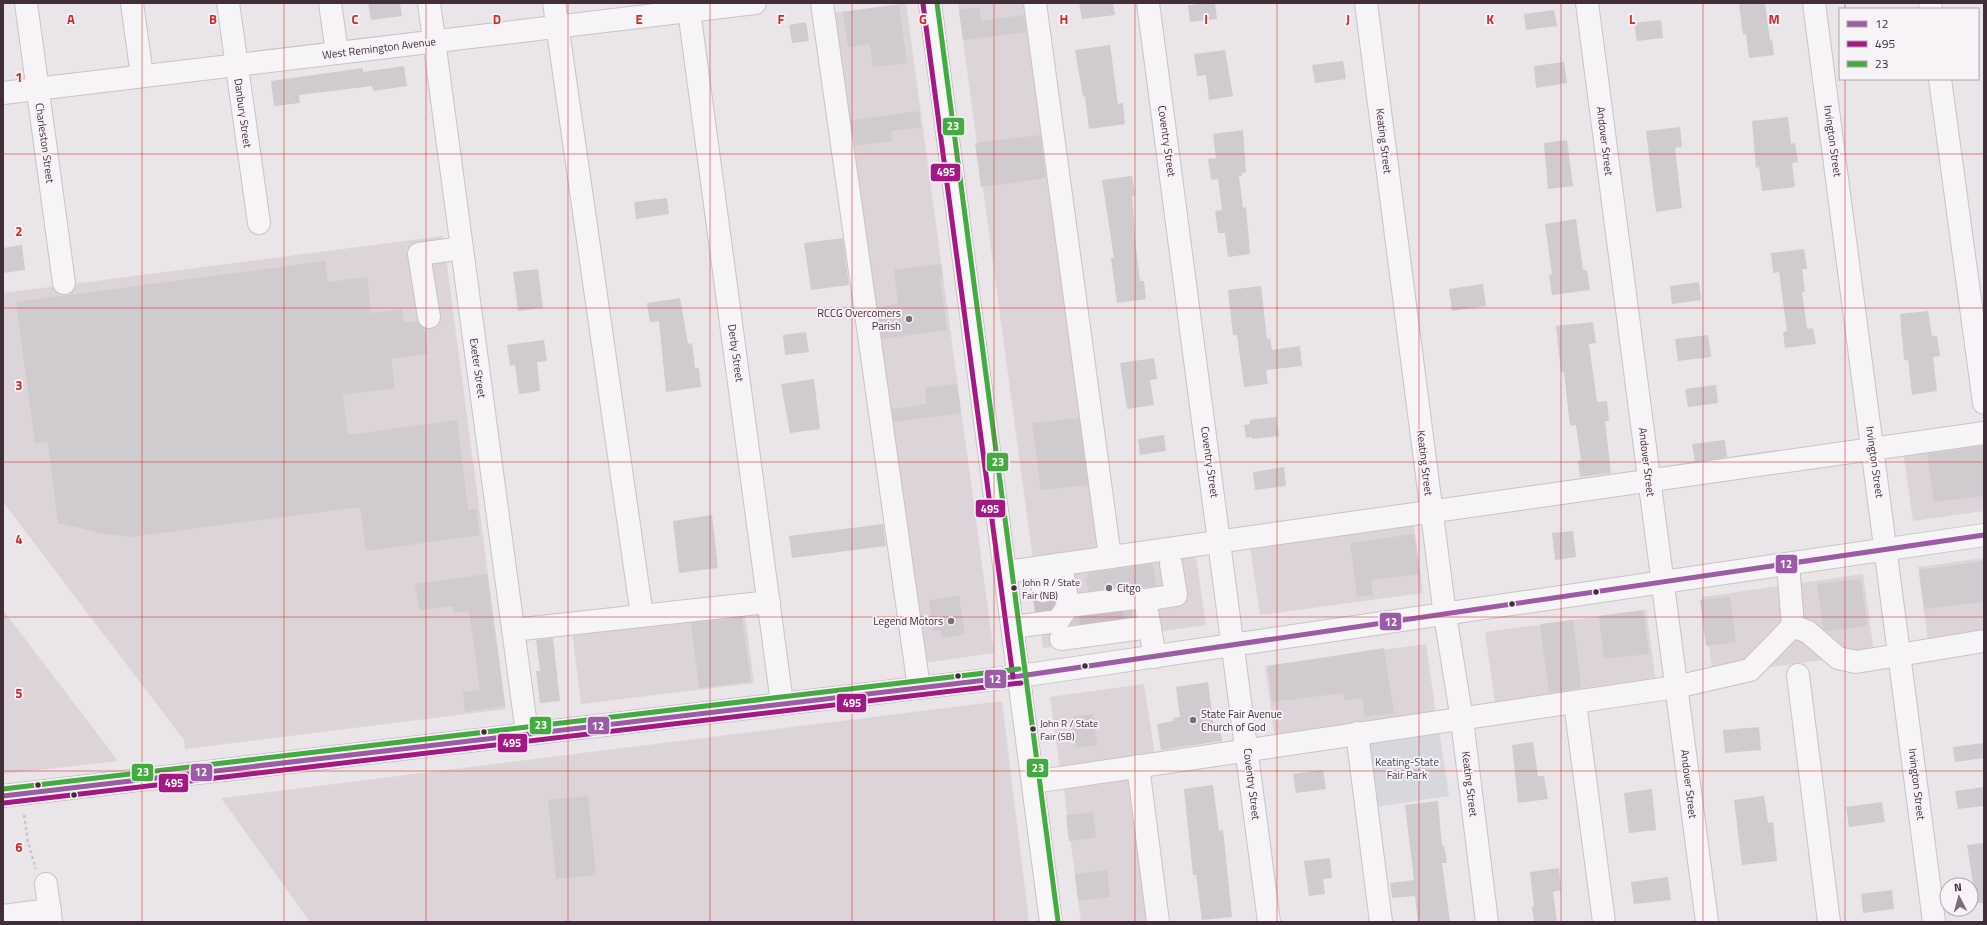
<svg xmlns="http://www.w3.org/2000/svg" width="1987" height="925" font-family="'Titillium Web',sans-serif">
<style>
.built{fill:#dcd4d8}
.green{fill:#d6d8dd}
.building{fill:#d0cbcf}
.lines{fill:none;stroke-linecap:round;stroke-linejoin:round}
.minor-tunnel{stroke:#c8c0c5;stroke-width:22;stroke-dasharray:22 11;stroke-linecap:butt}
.minor-casing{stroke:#c8c3c6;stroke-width:24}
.major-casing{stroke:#c7c2c5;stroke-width:24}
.path{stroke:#c9c4c8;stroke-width:2.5;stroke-dasharray:3 3;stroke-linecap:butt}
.minor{stroke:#f6f4f6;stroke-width:22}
.major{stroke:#f8f7f8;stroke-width:22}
.bus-1-casing{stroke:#f8f3f7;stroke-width:8}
.bus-2-casing{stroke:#f8f3f7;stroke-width:8}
.bus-3-casing{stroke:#f8f3f7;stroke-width:8}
.bus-1{stroke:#9b5ba5;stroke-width:5}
.bus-2{stroke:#a31984;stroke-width:5}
.bus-3{stroke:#44aa42;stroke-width:5}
.grid{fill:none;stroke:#d62828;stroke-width:1;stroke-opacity:0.55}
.poi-dot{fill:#7d6d78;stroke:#f8f3f7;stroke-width:1.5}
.bus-dot{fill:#422d3b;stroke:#f8f3f7;stroke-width:1.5}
.labels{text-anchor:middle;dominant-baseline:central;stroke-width:3.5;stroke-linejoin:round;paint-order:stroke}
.bus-label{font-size:10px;fill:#422d3b;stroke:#f8f3f7;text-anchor:start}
.street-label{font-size:11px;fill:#422d3b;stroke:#f8f3f7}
.poi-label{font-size:11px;fill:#422d3b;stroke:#f8f3f7;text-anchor:end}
.park-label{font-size:11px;fill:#3b4b5d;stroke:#f8f3f7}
.grid-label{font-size:13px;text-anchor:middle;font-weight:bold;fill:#d62828;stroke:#f8f3f7;stroke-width:3.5;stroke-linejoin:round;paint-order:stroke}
.line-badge{stroke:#f8f3f7;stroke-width:1.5}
.badge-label{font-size:11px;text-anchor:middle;font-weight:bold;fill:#fff}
</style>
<rect width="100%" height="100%" fill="#eae5e8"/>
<g class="built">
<path d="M906,3l88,650 -71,10 -92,-650z"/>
<path d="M958,3h73l73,547 -71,10z"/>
<path d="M443,236l63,473 -321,40 -1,-9 -181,-238v-209z"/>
<path d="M1984,438v73l-71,10 -10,-71z"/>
<path d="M1413,518l10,75 -163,22 -11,-75z"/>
<path d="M1195,551l11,74 -163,23 -10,-74z"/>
<path d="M1984,558v76l-56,7 -10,-74z"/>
<path d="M1863,574l11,79 -161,22 -11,-78z"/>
<path d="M744,608l10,75 -173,21 -9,-74z"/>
<path d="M3,610l115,151 -115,13z"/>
<path d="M1646,610l10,72 -161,21 -10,-71z"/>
<path d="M1426,644l10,71 -161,23 -10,-72z"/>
<path d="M1144,684l11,72 -95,13 -10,-72z"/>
<path d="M1002,701l27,221h-719l-89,-124z"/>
<path d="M1134,773l19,149h-72l-18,-140z"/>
</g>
<path class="green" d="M1439,729l10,67 -74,11 -10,-67z"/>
<g class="building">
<path d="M368,3h32l2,13 -31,4z"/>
<path d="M1079,3h34l2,12 -33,4z"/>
<path d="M1194,3h21l2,16 -27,3 -2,-17h7z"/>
<path d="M1739,3h26l5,37h2l2,15 -25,3 -3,-24 -3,1z"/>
<path d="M899,5l8,58 -34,4 -3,-23 -22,3 -5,-35z"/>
<path d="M979,7l2,14 43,-6 2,17 -63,8 -4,-30z"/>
<path d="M1554,10l3,16 -31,4 -2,-16z"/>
<path d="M1661,20l2,18 -26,3 -3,-18z"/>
<path d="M806,22l3,19 -17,2 -3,-18z"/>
<path d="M1110,45l8,59 5,-1 2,21 -36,5 -4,-33 -2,1 -8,-47z"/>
<path d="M1225,50l8,46 -24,4 -3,-25 -9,1 -3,-22z"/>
<path d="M1343,61l3,18 -31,4 -3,-18z"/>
<path d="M1564,62l3,21 -31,5 -2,-22z"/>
<path d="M404,66l3,20 -34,5 -1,-5 -73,9 1,8 -26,3 -3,-25 92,-13v4z"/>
<path d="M919,111l2,16 -30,4 1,10 -37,5 -4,-26z"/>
<path d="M1788,117l3,27 4,-1 3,19 -6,1 3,24 -33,4 -3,-24 -3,1 -4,-47z"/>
<path d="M1680,127l2,20 -7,1 7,60 -26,4 -10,-81z"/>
<path d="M1243,130l3,42 -4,1v3h-3l4,32 3,-1 4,47 -22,3 -3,-24h-7l-3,-22 7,-1 -4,-31 -7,1 -3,-21 8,-1 -3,-24z"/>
<path d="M1040,135l6,43 -65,9 -6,-44z"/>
<path d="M1567,140l6,46 -25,3 -4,-46z"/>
<path d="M1132,176l3,19 -3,1 4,51 4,34h4l2,18 -29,4 -6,-45h3l-12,-78z"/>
<path d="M667,198l2,16 -33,5 -2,-17z"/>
<path d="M1576,219l7,51h4l3,20 -38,5 -3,-20 3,-1 -7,-50z"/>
<path d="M843,238l6,47 -38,5 -7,-47z"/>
<path d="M22,245l3,25 -22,3v-25z"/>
<path d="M1804,249l3,20h-5l3,23h-3l5,37 6,-1 3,16 -31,4 -2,-16 4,-1 -8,-59 -6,1 -2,-20z"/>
<path d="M325,261l3,21 39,-5 4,36 31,-4 2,14 13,-2 3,4 5,4 3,25 -37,5 4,29 -52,7 5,40 109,-15 11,90 8,-1 4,26 -114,16 -6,-44 -230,30 -26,-3 -46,-11 -10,-81 -13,1 -19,-141z"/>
<path d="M941,264l2,14 -3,1 7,51 -65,9 -4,-32 20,-3 -4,-34z"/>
<path d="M538,269l5,39 -25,3 -5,-39z"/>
<path d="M1699,282l2,18 -29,4 -2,-18z"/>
<path d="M1483,284l3,22 -34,5 -3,-22z"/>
<path d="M1261,286l6,53 3,-1 2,12 28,-4 2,20 -36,4 2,14 -24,3 -7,-52h-4l-5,-45z"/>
<path d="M680,298l8,46 4,-1 3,25h4l2,19 -35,5 -7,-71 -9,1 -3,-19z"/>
<path d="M1928,311l4,25h5l3,20 -7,1 4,34 -25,4 -4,-35h-4l-4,-46z"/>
<path d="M1593,322l3,21 -7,1 8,58 10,-1 2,20h-4l6,52 -31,4 -2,-16 3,-1 -5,-35 -6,1 -6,-54h-3l-5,-46z"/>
<path d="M806,332l3,20 -24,3 -2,-20z"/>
<path d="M1708,335l3,22 -33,4 -3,-22z"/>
<path d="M544,340l3,21 -10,1 3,29 -21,3 -4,-29 -5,1 -3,-21z"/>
<path d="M1154,358l3,21 -7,1 4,25 -27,4 -7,-46z"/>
<path d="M814,379l6,50 -30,4 -9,-49z"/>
<path d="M957,384l4,29 -67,9 -2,-13 35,-5 -2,-16z"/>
<path d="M1716,385l2,18 -30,4 -3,-18z"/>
<path d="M1276,417l3,19 -27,3v-2l-6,1 -2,-13 6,-1v-4z"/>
<path d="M1079,418l9,67 -47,5 -9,-67z"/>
<path d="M1164,435l2,16 -26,4 -2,-16z"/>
<path d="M1725,440l2,17 -32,5 -3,-18z"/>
<path d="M1984,446v50l-50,6 -7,-48z"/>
<path d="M1284,467l2,19 -31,4 -2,-18z"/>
<path d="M712,515l6,53 -39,5 -6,-52z"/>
<path d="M883,524l3,22 -94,12 -3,-22z"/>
<path d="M1573,531l3,26 -21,3 -3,-27z"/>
<path d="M1414,534l6,40 -49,6 2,15 -16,2 -7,-54z"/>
<path d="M1984,561v41l-60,7 -5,-39z"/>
<path d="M1153,564l3,22 -11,1 -11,-1 -46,5 -2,-14h2v-4z"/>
<path d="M487,574l18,132 -40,6 -2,-20 17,-2 -11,-79 -15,2 -1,-7 -34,4 -4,-26z"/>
<path d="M1861,579l6,47 -41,5 -3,-3 -6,-44z"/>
<path d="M959,596l6,38 -23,4 -1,-8 -8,1 -4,-31z"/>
<path d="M1054,597l1,6 -4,6 -10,2 -1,-8 9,-1z"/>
<path d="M1730,597l6,45 -30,4 -6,-46z"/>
<path d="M1643,610l6,44 -45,5 -5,-43z"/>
<path d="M1132,611l1,6 -62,8 4,-7z"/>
<path d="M742,617l9,65 -52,6 -8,-65z"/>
<path d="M1573,620l8,68 -32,5 -9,-69z"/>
<path d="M553,638l7,63 -20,2 -4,-32h4l-4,-31z"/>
<path d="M1384,648l10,65 -29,4 -3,-19 -17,2 -1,-7 -72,9 -4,-36z"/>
<path d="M1208,682l6,45 6,-1 2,15 -61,9 -4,-26 17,-3 -1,-3 7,-1 -4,-30z"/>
<path d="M1093,714l4,31 -21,3 -4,-31z"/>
<path d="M1759,727l2,23 -36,3 -2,-23z"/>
<path d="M1533,742l5,34h6l4,23 -30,4 -6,-58z"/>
<path d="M1984,743v15l-29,4 -2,-15z"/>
<path d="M1323,770l3,19 -30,4 -3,-19z"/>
<path d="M1213,785l6,46 4,-1 9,87 -30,3 -6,-45h-3l-9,-86z"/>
<path d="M1984,787v19l-26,3 -3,-18z"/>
<path d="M1652,789l4,41 -27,3 -5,-40z"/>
<path d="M588,796l8,79 -40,4 -8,-79z"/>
<path d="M1764,796l4,27 5,-1 4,39 -35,4 -8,-65z"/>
<path d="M1438,801l4,45 2,-1 3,18h-5l8,59h-32l-3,-26 -23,2 -2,-15 24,-3 -9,-75z"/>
<path d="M1882,802l3,20 -36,5 -3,-20z"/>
<path d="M1093,812l3,26 -27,3 -3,-26z"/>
<path d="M1984,843v60h-8l-9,-58z"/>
<path d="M1330,858l2,20 -9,1 2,15 -16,2 -5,-35z"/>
<path d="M1559,868l2,22 -8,2 4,30h-23l-2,-15 2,-1 -4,-34z"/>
<path d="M1107,870l3,27 -32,4 -3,-27z"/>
<path d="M1668,877l3,23 -37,4 -3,-22z"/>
<path d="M1892,890l2,19 -31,4 -2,-19z"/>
</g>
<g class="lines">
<g class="minor-tunnel">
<path d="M1043,591l3,21"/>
<path d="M1110,603l4,20"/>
<path d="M1088,606l4,20"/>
</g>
<g class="minor-casing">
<g id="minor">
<path d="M26,3l38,280"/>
<path d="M132,3l10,73"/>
<path d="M228,3l31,220"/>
<path d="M330,3l7,50"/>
<path d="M429,3l98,730"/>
<path d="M554,3l88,613"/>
<path d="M688,3l94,700"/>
<path d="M822,3l97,685"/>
<path d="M1035,3l75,554"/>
<path d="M1148,3l121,919"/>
<path d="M1366,3l79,612 17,105 25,202"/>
<path d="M1587,3l120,919"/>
<path d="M1814,3l120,919"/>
<path d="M1930,3l1,6"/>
<path d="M1940,79l44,324"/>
<path d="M3,93l752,-90"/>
<path d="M429,317l-10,-63 43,-6"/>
<path d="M1788,564l5,62"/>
<path d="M1006,572l978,-139"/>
<path d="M1043,591v-3l20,-15"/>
<path d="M1068,606l67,-8 10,2"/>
<path d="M1013,627l45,-6 10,-15 -7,-42"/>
<path d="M513,630l256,-28"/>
<path d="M1061,639l89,-12"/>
<path d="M1155,657l-10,-57 31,-5 -5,-31"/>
<path d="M1798,675l31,247"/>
<path d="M1575,703l29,219"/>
<path d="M1357,733l24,189"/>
<path d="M1138,766l20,156"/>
<path d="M1033,782l643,-95 74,-17 43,-44 15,6 30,26 18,4 128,-21"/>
<path d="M3,796l1017,-120 964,-141"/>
<path d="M46,884l5,38"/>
<path d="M3,916l47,-6"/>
</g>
</g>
<g class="major-casing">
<path id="major" d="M930,3l121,919"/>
</g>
<path class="path" d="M24,815l4,27 8,27"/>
<use href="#minor" class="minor"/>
<use href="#major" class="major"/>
<g class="bus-1-casing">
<path id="bus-1" d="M3,796l1017,-120 964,-141"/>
</g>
<g class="bus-2-casing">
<g id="bus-2">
<path d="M923,4l90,673"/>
<path d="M4,803l1017,-120"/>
</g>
</g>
<g class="bus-3-casing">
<g id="bus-3">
<path d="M937,3l121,918"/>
<path d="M3,789l1016,-120"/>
</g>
</g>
<use href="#bus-1" class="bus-1"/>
<use href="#bus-2" class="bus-2"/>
<use href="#bus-3" class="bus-3"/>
</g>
<path class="grid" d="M142,3v919M284,3v919M426,3v919M568,3v919M710,3v919M852,3v919M994,3v919M1135,3v919M1277,3v919M1419,3v919M1561,3v919M1703,3v919M1845,3v6M1845,79v843M3,154h1981M3,308h1981M3,462h1981M3,617h1981M3,771h1981"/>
<g class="poi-dot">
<circle cx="909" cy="319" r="4"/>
<circle cx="1109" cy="588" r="4"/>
<circle cx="951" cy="621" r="4"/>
<circle cx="1193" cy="720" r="4"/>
</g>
<g class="bus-dot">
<circle cx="1014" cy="588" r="3.5"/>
<circle cx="1596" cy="592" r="3.5"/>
<circle cx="1512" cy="604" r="3.5"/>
<circle cx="1085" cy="666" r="3.5"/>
<circle cx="958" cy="676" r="3.5"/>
<circle cx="1033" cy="729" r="3.5"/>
<circle cx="484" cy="732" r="3.5"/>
<circle cx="38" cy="785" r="3.5"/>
<circle cx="74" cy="795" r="3.5"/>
</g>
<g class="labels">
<g class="bus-label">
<text x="1022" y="582">John R / State<tspan x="1022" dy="13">Fair (NB)</tspan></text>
<text x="1040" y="723">John R / State<tspan x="1040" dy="13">Fair (SB)</tspan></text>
</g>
<g class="street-label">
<text transform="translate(379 48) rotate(-7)">West Remington Avenue</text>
<text transform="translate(243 113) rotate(82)">Danbury Street</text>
<text transform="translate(1167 141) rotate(82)">Coventry Street</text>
<text transform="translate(1384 141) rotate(83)">Keating Street</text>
<text transform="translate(1605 141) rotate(83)">Andover Street</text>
<text transform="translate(1833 141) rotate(82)">Irvington Street</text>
<text transform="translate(45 143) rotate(82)">Charleston Street</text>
<text transform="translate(736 353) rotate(82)">Derby Street</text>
<text transform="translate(478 368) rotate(82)">Exeter Street</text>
<text transform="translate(1210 462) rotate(82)">Coventry Street</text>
<text transform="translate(1647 462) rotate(83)">Andover Street</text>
<text transform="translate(1875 462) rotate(82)">Irvington Street</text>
<text transform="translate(1425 463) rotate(83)">Keating Street</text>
<text transform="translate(1252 784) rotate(83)">Coventry Street</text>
<text transform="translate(1470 784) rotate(83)">Keating Street</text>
<text transform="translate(1689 784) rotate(83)">Andover Street</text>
<text transform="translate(1917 784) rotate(83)">Irvington Street</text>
</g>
<g class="poi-label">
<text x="901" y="313">RCCG Overcomers<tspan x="901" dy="13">Parish</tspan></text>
<text x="1117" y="588" text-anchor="start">Citgo</text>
<text x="943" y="621">Legend Motors</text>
<text x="1201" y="714" text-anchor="start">State Fair Avenue<tspan x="1201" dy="13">Church of God</tspan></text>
</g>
<g class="park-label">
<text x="1407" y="762">Keating-State<tspan x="1407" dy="13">Fair Park</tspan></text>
</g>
</g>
<g class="grid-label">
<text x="71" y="24">A</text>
<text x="213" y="24">B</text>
<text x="355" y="24">C</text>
<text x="497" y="24">D</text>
<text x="639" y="24">E</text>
<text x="781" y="24">F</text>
<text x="923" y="24">G</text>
<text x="1064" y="24">H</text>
<text x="1206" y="24">I</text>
<text x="1348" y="24">J</text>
<text x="1490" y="24">K</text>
<text x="1632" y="24">L</text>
<text x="1774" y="24">M</text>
<text x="19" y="82">1</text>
<text x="19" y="236">2</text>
<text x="19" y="390">3</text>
<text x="19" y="544">4</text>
<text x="19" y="698">5</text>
<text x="19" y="852">6</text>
</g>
<g class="line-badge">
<rect x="942" y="117" width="23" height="19" rx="4" fill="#44aa42"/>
<rect x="930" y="163" width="31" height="19" rx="4" fill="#a31984"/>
<rect x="986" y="452" width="23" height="20" rx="4" fill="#44aa42"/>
<rect x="975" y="499" width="31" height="19" rx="4" fill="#a31984"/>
<rect x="1775" y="554" width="23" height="20" rx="4" fill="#9b5ba5"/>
<rect x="1379" y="612" width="23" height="19" rx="4" fill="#9b5ba5"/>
<rect x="984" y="669" width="23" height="20" rx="4" fill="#9b5ba5"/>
<rect x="836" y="693" width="31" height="20" rx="4" fill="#a31984"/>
<rect x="529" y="716" width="23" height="19" rx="4" fill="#44aa42"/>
<rect x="587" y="716" width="23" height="19" rx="4" fill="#9b5ba5"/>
<rect x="497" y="733" width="31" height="20" rx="4" fill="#a31984"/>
<rect x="1026" y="758" width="23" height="20" rx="4" fill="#44aa42"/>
<rect x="131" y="763" width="23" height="19" rx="4" fill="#44aa42"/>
<rect x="190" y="763" width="23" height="19" rx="4" fill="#9b5ba5"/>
<rect x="158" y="773" width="31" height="20" rx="4" fill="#a31984"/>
</g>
<g class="badge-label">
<text x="953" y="130">23</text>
<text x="946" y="176">495</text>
<text x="998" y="466">23</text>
<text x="990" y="513">495</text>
<text x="1786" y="568">12</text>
<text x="1391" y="626">12</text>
<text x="995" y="683">12</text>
<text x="852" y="707">495</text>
<text x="541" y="729">23</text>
<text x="598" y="730">12</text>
<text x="512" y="747">495</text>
<text x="1038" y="772">23</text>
<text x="143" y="776">23</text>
<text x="201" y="776">12</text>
<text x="174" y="787">495</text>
</g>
<rect width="1987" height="925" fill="none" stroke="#422d3b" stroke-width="8"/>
<rect x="1839" y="8" width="140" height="72" fill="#f8f3f7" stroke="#afa4ac"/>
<rect x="1847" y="21" width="20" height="6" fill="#9b5ba5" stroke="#afa4ac"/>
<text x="1875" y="28" font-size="12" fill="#422d3b">12</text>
<rect x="1847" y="41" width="20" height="6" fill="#a31984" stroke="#afa4ac"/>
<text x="1875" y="48" font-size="12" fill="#422d3b">495</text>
<rect x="1847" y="61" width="20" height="6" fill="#44aa42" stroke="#afa4ac"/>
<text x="1875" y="68" font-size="12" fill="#422d3b">23</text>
<g transform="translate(1959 897) rotate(354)"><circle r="19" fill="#f8f3f7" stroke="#afa4ac"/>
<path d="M0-3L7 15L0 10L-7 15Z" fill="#7d6d78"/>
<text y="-6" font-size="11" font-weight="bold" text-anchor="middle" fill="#422d3b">N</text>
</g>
</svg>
